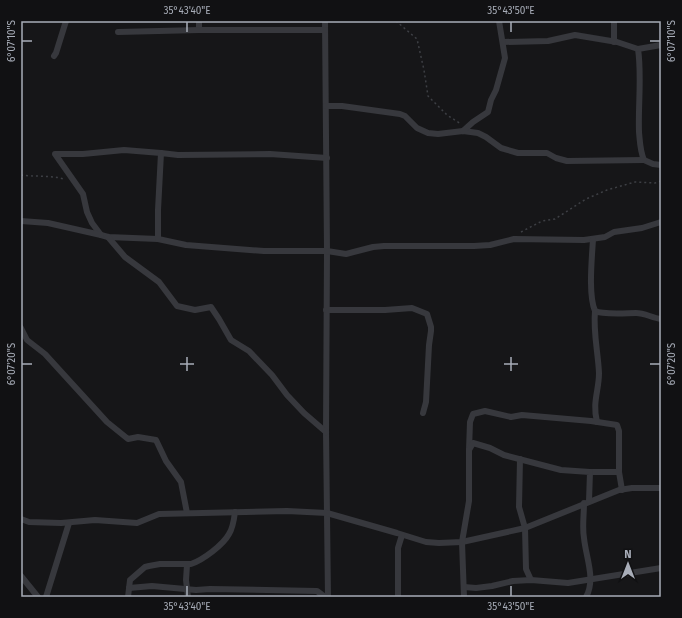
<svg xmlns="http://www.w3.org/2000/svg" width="682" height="618" font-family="'Fira Sans',sans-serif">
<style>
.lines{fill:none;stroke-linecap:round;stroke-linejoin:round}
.path{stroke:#3d3f44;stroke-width:1.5;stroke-dasharray:2 3;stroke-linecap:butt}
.street{stroke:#37383d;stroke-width:6}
.ticks{fill:none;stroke:#a8adb8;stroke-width:1.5}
.neatline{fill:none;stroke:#a8adb8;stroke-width:1.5}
.ticks-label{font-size:10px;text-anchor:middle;fill:#a8adb8}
</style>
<rect width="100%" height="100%" fill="#161618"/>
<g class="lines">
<g class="path">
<path d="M396,21l21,18 7,31 4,26 19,19 14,9"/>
<path d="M21,175c14,2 29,0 43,4"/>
<path d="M521,232l21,-11 13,-2 31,-20 21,-9 28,-8 20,1 6,-2"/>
</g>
<g class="street">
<path d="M325,21l2,230 -1,181 2,165"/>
<path d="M199,30v-9"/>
<path d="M118,32l81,-2h126"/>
<path d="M503,42l45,-1 27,-6 42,7 21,7c4,26 0,56 1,83 1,10 1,19 5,28l9,4 8,1"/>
<path d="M614,42v-21"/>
<path d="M638,49l23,-4"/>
<path d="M54,56l2,-3 10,-32"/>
<path d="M326,106h16l58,8 5,2 12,12 11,5 10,1 25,-3 15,2 8,4 15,11 17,5h29l9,5 11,3 77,-1"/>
<path d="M463,131l10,-9 15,-10 3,-12 5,-10 9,-32 -6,-37"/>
<path d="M161,153l-37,-3 -41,4h-28l28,40 4,18 5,11 9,12 7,2 50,2 28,6 78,6h63l19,3 27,-7 11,-1h90l16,-1 24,-6 70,1 21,-3 9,-5 28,-4 19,-6"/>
<path d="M21,221l27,2 53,12"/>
<path d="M108,237l17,20 34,25 18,24 18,4 16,-3 8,12 12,21 18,11 23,24 15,20 17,18 22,19"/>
<path d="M158,239v-29l3,-57 17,2 92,-1 57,4"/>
<path d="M593,239c-1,19 -5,55 2,72 8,4 32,2 41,2 9,0 16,5 25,6"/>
<path d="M326,310h59l27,-2 15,6 4,13v4l-2,14 -3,57 -3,11"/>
<path d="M595,311c-2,21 3,41 4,62 0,18 -7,29 -2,49"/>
<path d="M21,328l6,12 18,14 62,68 21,17 10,-2 18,3 10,21 15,21 6,31"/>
<path d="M469,450l1,-28 3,-8 12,-3 26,6 11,-2 69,6 26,4 2,6v41l3,18"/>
<path d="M520,459l-1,48 6,21 1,41 5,11"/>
<path d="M590,472h29"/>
<path d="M584,503c0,12 -2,24 0,35 2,20 12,41 2,59"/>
<path d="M21,519l8,3 32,1 34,-3 42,3 22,-9 128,-3 40,2 70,20 29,9 13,1 23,-1 63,-14 94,-38 13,-2h29"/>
<path d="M187,565l-1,15 2,17"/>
<path d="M21,576l17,21"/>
<path d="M464,587l12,1 16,-2 21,-5 18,-1 37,3 93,-15"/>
<path d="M129,588l23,-2 44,4 14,-1 107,2 8,6"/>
<path d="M46,597l23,-74"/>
<path d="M128,597l2,-17 15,-13 4,-1 11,-2h31c12,-4 32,-19 38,-30 4,-6 5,-14 6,-22"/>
<path d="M398,597v-49l4,-13"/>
<path d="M464,597l-2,-55 7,-41v-51l4,-7 17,5 14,7 57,15 29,2 -1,29"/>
</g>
</g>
<path class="ticks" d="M187,22v10M511,22v10M22,41h10M650,41h10M187,357v14M511,357v14M22,364h10M180,364h14M504,364h14M650,364h10M187,586v10M511,586v10"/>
<rect width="682" height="618" fill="none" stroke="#111113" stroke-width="44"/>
<g transform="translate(628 564)" stroke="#111113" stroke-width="3" paint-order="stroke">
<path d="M0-3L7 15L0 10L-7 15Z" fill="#a8adb8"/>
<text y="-6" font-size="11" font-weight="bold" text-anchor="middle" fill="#a8adb8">N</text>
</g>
<rect x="22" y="22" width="638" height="574" class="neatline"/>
<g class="ticks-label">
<text x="187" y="14">35°43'40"E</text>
<text x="511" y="14">35°43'50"E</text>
<text transform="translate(11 41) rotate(-90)" y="4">6°07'10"S</text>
<text transform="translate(671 41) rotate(-90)" y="4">6°07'10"S</text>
<text transform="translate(11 364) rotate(-90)" y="4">6°07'20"S</text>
<text transform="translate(671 364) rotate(-90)" y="4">6°07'20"S</text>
<text x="187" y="610">35°43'40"E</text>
<text x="511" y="610">35°43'50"E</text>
</g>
</svg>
